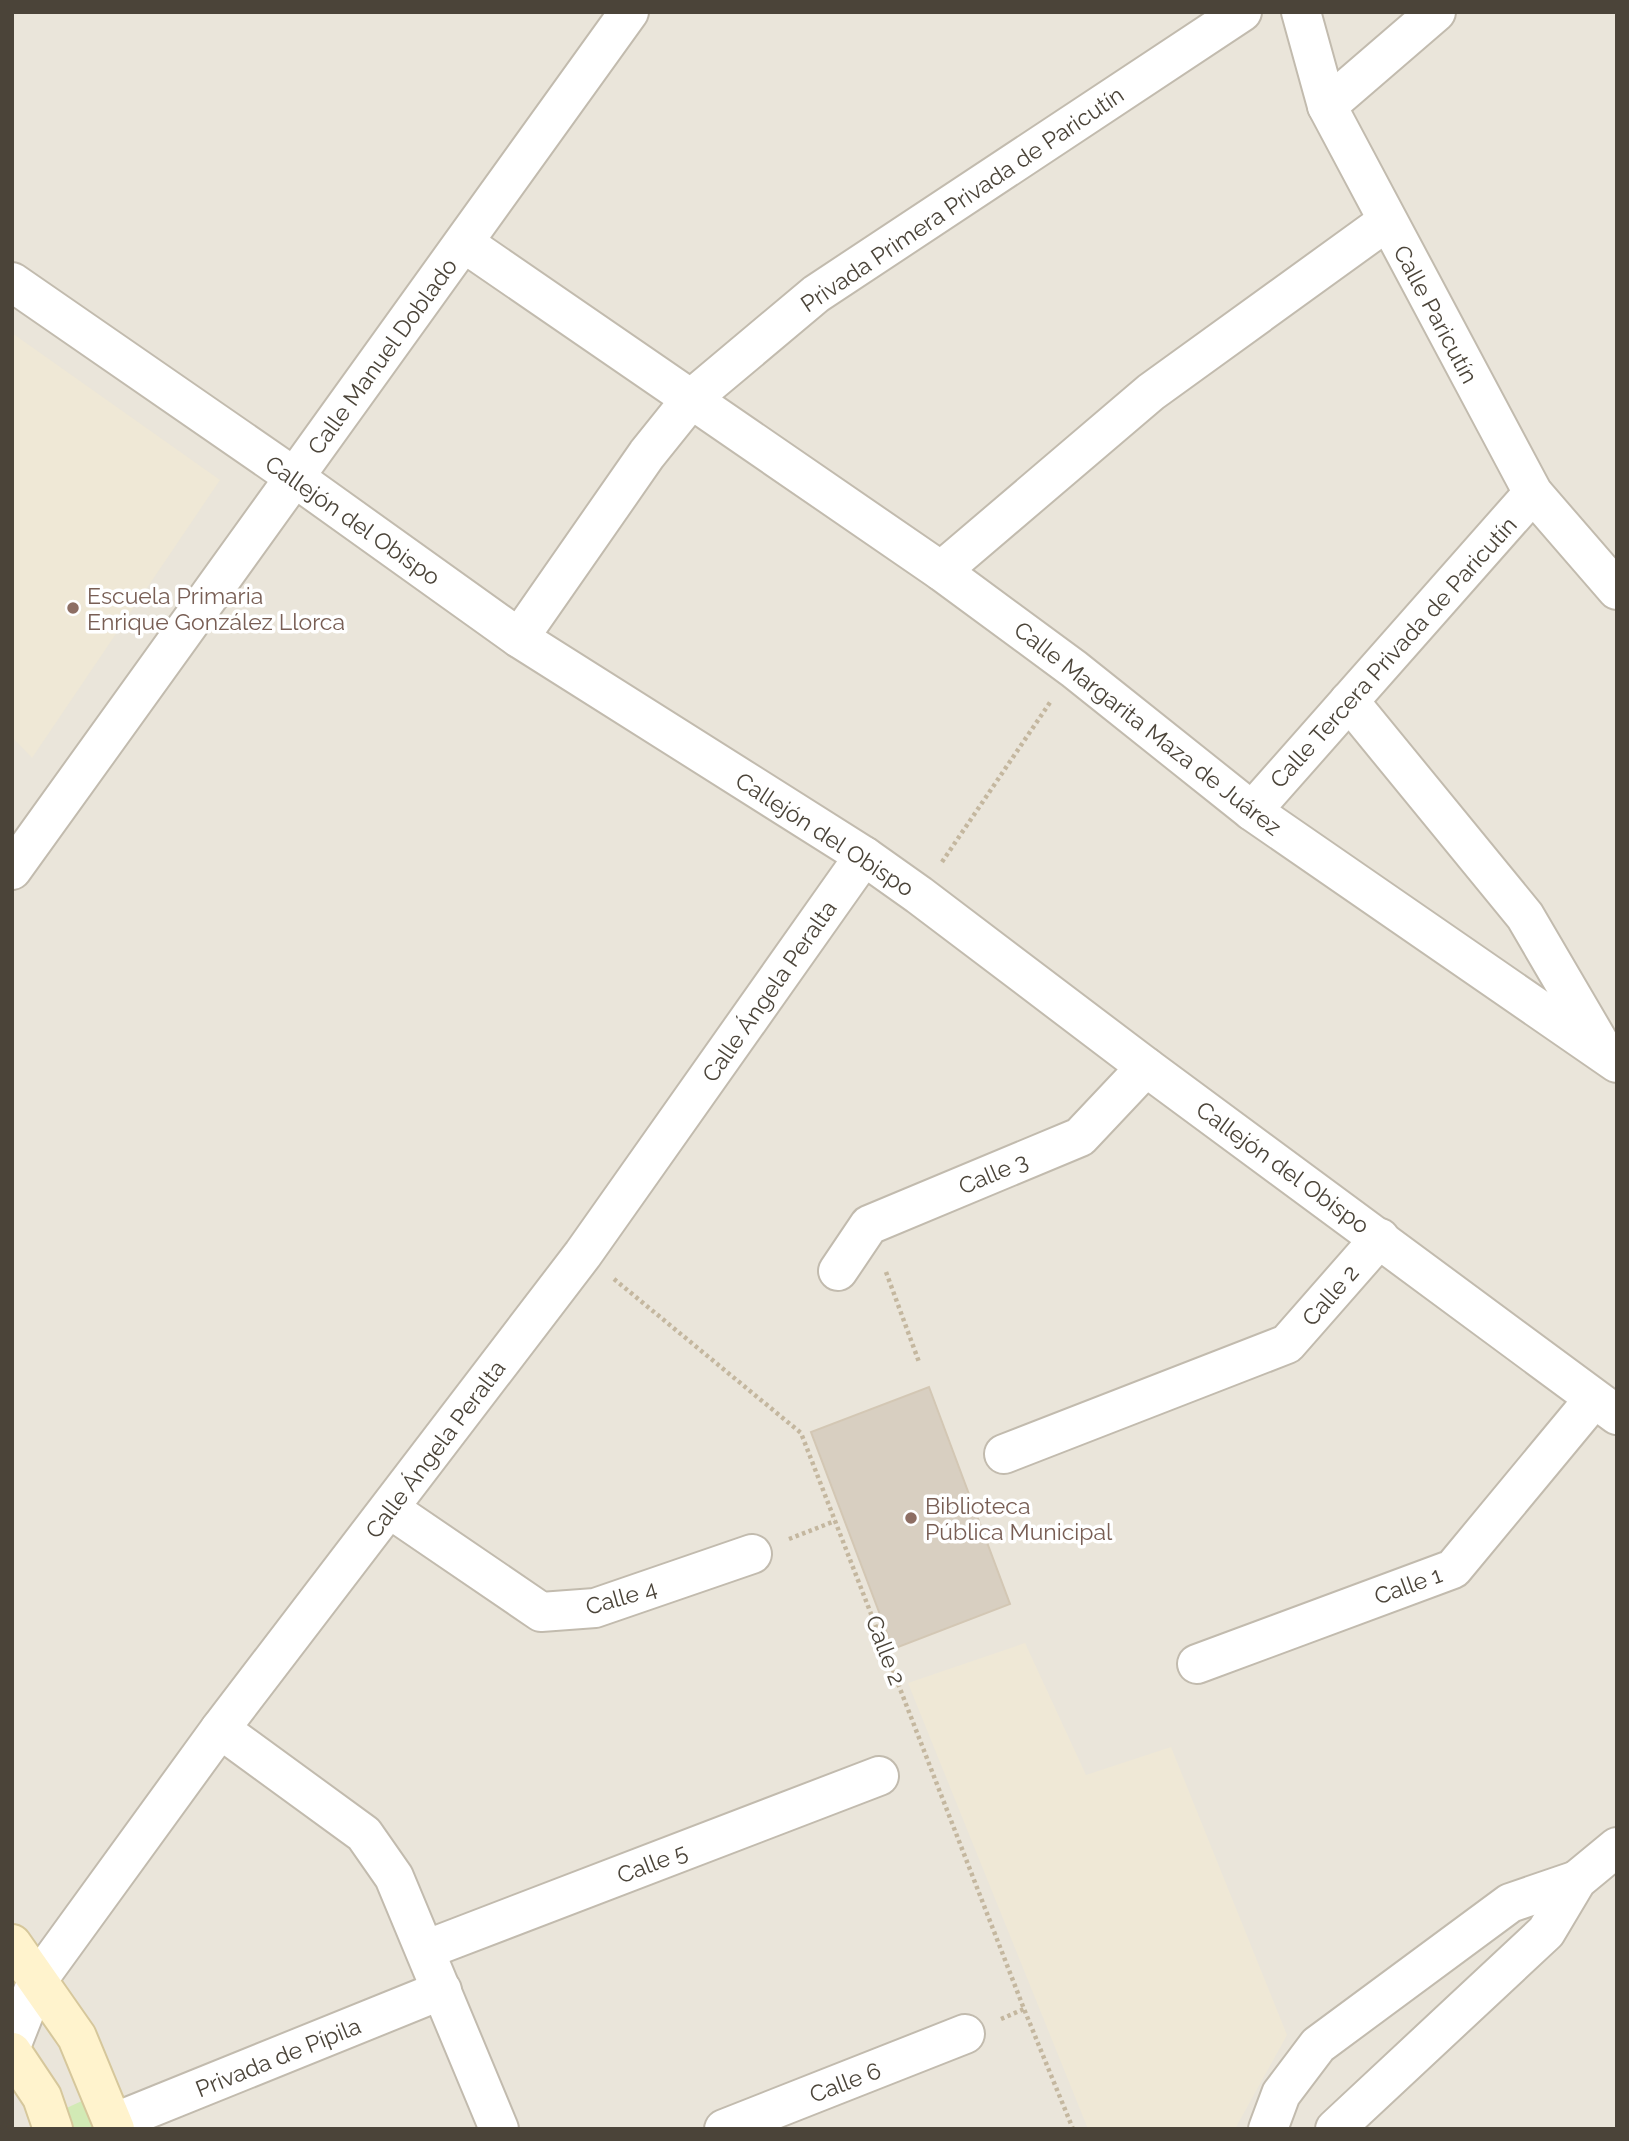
<svg xmlns="http://www.w3.org/2000/svg" width="1629" height="2141" font-family="Raleway,sans-serif">
<style>
.residential{fill:#eae5da}
.education{fill:#efe8d6}
.green{fill:#d2eab5}
.building{fill:#d8cfc1;stroke:#d3c7b4;stroke-width:2}
.lines{fill:none;stroke-linecap:round;stroke-linejoin:round}
.street-casing{stroke:#c2bbae;stroke-width:42}
.secondary-casing{stroke:#d6c79b;stroke-width:42}
.path{stroke:#c4b79f;stroke-width:4.5;stroke-dasharray:3.5 3.5;stroke-linecap:butt}
.street{stroke:#fff;stroke-width:38}
.secondary{stroke:#fff3cd;stroke-width:38}
.education-dot{fill:#8d6e63;stroke:#fff;stroke-width:2.5}
.labels{text-anchor:middle;dominant-baseline:central;stroke-width:7;stroke-linejoin:round;paint-order:stroke}
.street-label{font-size:23px;fill:#4b4439;stroke:#fff}
.education-label{font-size:23px;fill:#785e54;stroke:#fff;text-anchor:start}
</style>
<rect width="100%" height="100%" fill="#f6f3ec"/>
<rect class="residential" x="12" y="12" width="1605" height="2117"/>
<g class="education">
<path d="M12,333l208,147 -188,278 -20,-21z"/>
<path d="M1025,1643l61,132 85,-28 116,288 -52,94h-147l-180,-446z"/>
</g>
<path class="green" d="M84,2100l10,29h-28l-6,-18z"/>
<path class="building" d="M929,1387l81,217 -117,45 -82,-217z"/>
<g class="lines">
<g class="street-casing">
<g id="street">
<path d="M1301,12l26,94 206,387 84,97"/>
<path d="M1327,106l109,-94"/>
<path d="M464,243l477,328 133,98 178,142 365,252"/>
<path d="M12,282l282,195 225,161 345,218 55,39 227,172 471,348"/>
<path d="M941,571l210,-179 235,-170"/>
<path d="M519,638l128,-184 45,-56 124,-104 426,-282"/>
<path d="M1349,701l176,215 76,130"/>
<path d="M1252,811l281,-318"/>
<path d="M12,870l617,-858"/>
<path d="M838,1271l31,-46 211,-88 66,-70"/>
<path d="M1004,1454l283,-110 93,-106"/>
<path d="M390,1509l151,103 54,-4 157,-54"/>
<path d="M1197,1664l256,-95 140,-169"/>
<path d="M220,1729l144,105 30,43 105,252"/>
<path d="M425,1950l454,-174"/>
<path d="M12,2044l25,-63 183,-252 363,-475 281,-398"/>
<path d="M113,2123l329,-133"/>
<path d="M724,2129l241,-95"/>
<path d="M1268,2129l13,-35 37,-49 192,-142 67,-23"/>
<path d="M1335,2129l211,-197 31,-52 40,-33"/>
</g>
</g>
<g class="secondary-casing">
<g id="secondary">
<path d="M12,1944l65,93 38,92"/>
<path d="M12,2052l30,45 11,32"/>
</g>
</g>
<g class="path">
<path d="M942,862l109,-161"/>
<path d="M886,1272l33,90"/>
<path d="M614,1279l187,154 223,576 49,120"/>
<path d="M789,1539l46,-18"/>
<path d="M1001,2019l23,-10"/>
</g>
<use href="#street" class="street"/>
<use href="#secondary" class="secondary"/>
</g>
<g class="education-dot">
<circle cx="73" cy="608" r="7"/>
<circle cx="911" cy="1518" r="7"/>
</g>
<g class="labels">
<g class="street-label">
<text transform="translate(962 199) rotate(-34)">Privada Primera Privada de Paricutín</text>
<text transform="translate(1436 314) rotate(62)">Calle Paricutín</text>
<text transform="translate(382 356) rotate(-54)">Calle Manuel Doblado</text>
<text transform="translate(353 520) rotate(35)">Callejón del Obispo</text>
<text transform="translate(1393 652) rotate(-48)">Calle Tercera Privada de Paricutín</text>
<text transform="translate(1148 728) rotate(38)">Calle Margarita Maza de Juárez</text>
<text transform="translate(825 834) rotate(33)">Callejón del Obispo</text>
<text transform="translate(769 991) rotate(-55)">Calle Ángela Peralta</text>
<text transform="translate(1283 1167) rotate(36)">Callejón del Obispo</text>
<text transform="translate(993 1173) rotate(-23)">Calle 3</text>
<text transform="translate(1330 1295) rotate(-49)">Calle 2</text>
<text transform="translate(435 1449) rotate(-53)">Calle Ángela Peralta</text>
<text transform="translate(1408 1585) rotate(-20)">Calle 1</text>
<text transform="translate(621 1597) rotate(-16)">Calle 4</text>
<text transform="translate(886 1650) rotate(69)">Calle 2</text>
<text transform="translate(652 1863) rotate(-21)">Calle 5</text>
<text transform="translate(278 2057) rotate(-22)">Privada de Pípila</text>
<text transform="translate(845 2082) rotate(-21)">Calle 6</text>
</g>
<g class="education-label">
<text x="87" y="595">Escuela Primaria<tspan x="87" dy="26">Enrique González Llorca</tspan></text>
<text x="925" y="1505">Biblioteca<tspan x="925" dy="26">Pública Municipal</tspan></text>
</g>
</g>
<rect width="1629" height="2141" fill="none" stroke="#4b4439" stroke-width="28"/>
</svg>
